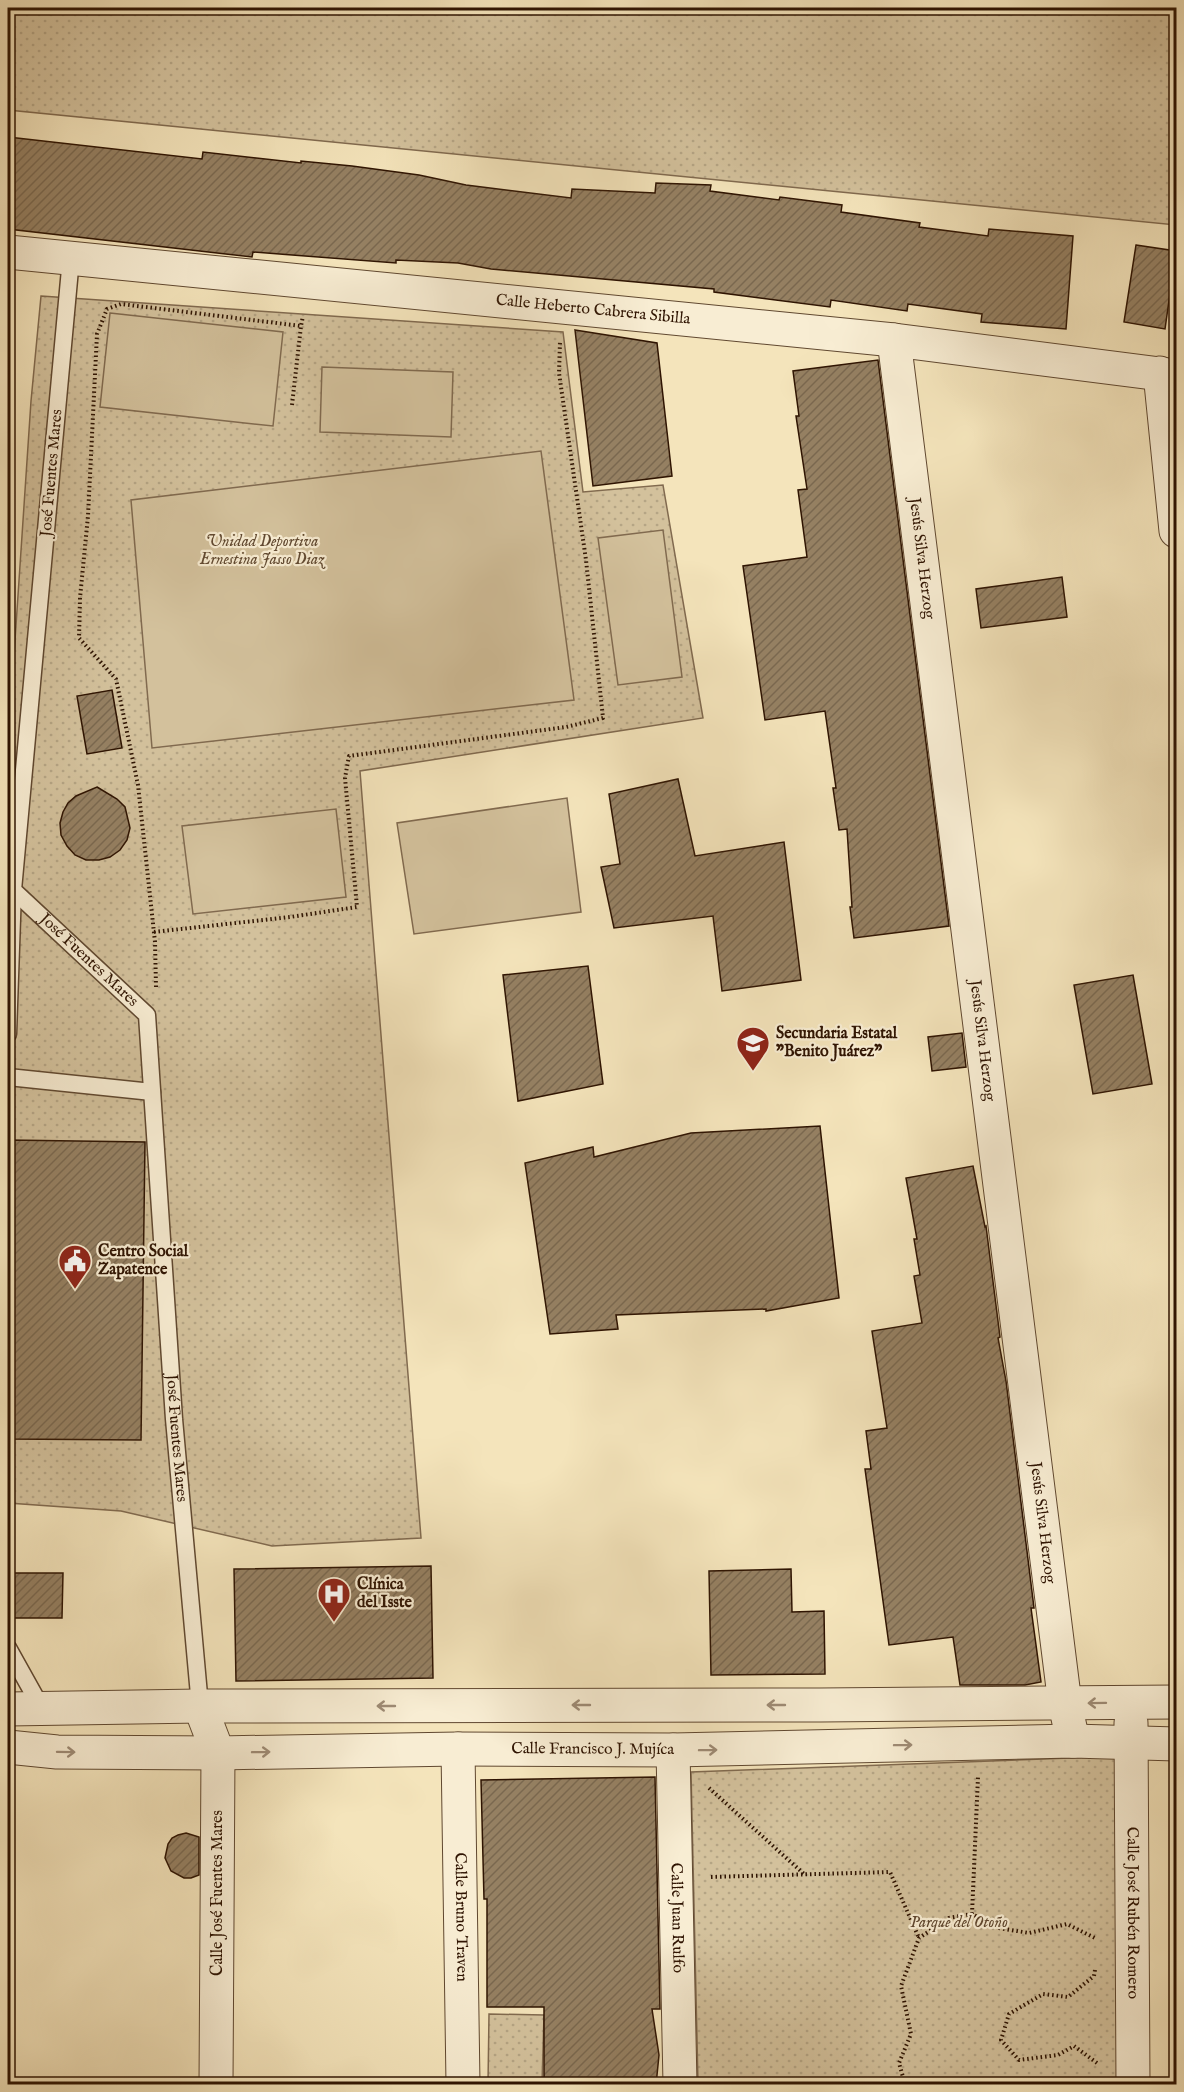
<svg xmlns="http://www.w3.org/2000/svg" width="1184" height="2092" font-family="'IM FELL English',serif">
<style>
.grass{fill:url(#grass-dots);stroke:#816a4f;stroke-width:1.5}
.garden{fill:#d3c19c;stroke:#816a4f;stroke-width:1.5}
.building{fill:url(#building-hatch);stroke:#2f1402;stroke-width:1.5}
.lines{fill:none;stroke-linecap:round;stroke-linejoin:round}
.service-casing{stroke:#604830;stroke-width:19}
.minor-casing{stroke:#604830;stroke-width:35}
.path{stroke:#2f1402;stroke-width:4;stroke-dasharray:1.5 3;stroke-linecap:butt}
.service{stroke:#f8edd3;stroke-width:16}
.minor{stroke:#f8edd3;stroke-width:33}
.oneway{stroke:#9e8b75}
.labels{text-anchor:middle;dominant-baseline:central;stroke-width:4.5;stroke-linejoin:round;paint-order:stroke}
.street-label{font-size:16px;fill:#2f1402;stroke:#f8edd3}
.park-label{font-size:16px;font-style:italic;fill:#604830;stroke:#f8edd3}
.poi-label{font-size:16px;font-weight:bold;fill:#2f1402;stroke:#f8edd3;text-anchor:start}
</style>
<defs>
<pattern id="grass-dots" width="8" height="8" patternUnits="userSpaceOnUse" patternTransform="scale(1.5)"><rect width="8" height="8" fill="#d3c19c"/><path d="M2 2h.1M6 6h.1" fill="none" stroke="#b5a585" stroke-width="1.8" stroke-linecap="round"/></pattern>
<pattern id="building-hatch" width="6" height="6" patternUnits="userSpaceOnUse" patternTransform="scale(1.5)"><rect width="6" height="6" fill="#958062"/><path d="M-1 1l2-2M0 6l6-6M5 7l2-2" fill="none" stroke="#7a684f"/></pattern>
</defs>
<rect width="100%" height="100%" fill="#f4e4bb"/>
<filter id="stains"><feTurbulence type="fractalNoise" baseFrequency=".00333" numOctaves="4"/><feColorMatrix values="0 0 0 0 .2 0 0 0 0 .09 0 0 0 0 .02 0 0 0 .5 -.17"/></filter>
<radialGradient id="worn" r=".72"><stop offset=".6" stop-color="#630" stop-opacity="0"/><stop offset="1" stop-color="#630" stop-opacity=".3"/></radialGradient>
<g class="grass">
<path d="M8,8h1168v217l-1168,-115z"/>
<path d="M41,296l522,36 20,160 80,-7 40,233 -343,53 61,767 -149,8 -151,-35 -113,-8v-758l23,-344z"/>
<path d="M1124,1756l1,328h-427l-7,-312z"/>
<path d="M489,2014l55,1 -2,69h-54z"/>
</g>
<g class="garden">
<path d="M110,313l173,19 -10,94 -173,-19z"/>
<path d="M322,367l131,5 -2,65 -131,-5z"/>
<path d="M541,451l33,249 -422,48 -21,-248z"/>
<path d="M663,530l19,147 -64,8 -20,-147z"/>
<path d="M567,798l14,114 -167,22 -17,-111z"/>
<path d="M336,809l10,88 -153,17 -11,-88z"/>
</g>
<g class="building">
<path d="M8,137l194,22 1,-7 98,11v-2l51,5 67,9 47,10 105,13 1,-9 83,4 1,-10 55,2 -1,6 69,9 1,-3 62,8 -1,7 79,11 -1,4 69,9 1,-7 84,7 -7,93 -85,-7 1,-8 -74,-10 -1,7 -76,-11 -1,7 -116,-15v-3l-223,-20 -33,-6 -62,-3v3l-143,-11 -1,5 -244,-28z"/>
<path d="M1136,245l40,6 -11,78 -41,-7z"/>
<path d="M575,330l82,13 15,133 -79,10z"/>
<path d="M878,360l71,566 -95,12 -4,-31h2l-5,-78 -8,1 -6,-42h3l-11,-77 -60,9 -22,-154 64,-9 -9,-67 9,-1 -11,-73h3l-6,-45z"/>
<path d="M1062,577l5,40 -86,11 -5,-39z"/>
<path d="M112,690l10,58 -35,6 -10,-58z"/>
<path d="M678,779l17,77 89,-14 17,138 -79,11 -9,-75 -99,12 -13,-61 19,-3 -11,-70z"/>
<path d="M97,787l20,12 8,8 5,21 -3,12 -7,10 -10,7 -11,3h-13l-11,-5 -8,-9 -6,-11 -1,-12 3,-11 5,-9 8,-7z"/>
<path d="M588,966l15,118 -85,17 -15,-126z"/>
<path d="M1133,975l19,109 -59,10 -19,-109z"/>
<path d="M962,1033l4,34 -34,4 -4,-34z"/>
<path d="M820,1126l19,172 -73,13v-2l-150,6 2,14 -68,5 -25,-171 68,-16 1,10 97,-24z"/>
<path d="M8,1140l137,2 -4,298 -133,-1z"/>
<path d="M973,1166l12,61 1,-1 14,111 -2,1 8,43 28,227h-3l10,74 -16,3h-65l-7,-48 -64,8 -24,-176h6l-5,-38 21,-3 -15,-97 50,-8 -8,-47 6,-1 -6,-36h3l-11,-61z"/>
<path d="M431,1566l2,112 -197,3 -2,-112z"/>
<path d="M791,1569l1,43 32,-1 1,63 -114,1 -2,-104z"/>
<path d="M8,1573h55l-1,45h-54z"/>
<path d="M655,1777l5,232h-8l7,46 -3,30h-112v-78h-57v-108h-3l-3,-119z"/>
<path d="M186,1833l13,4v38l-8,3h-7l-13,-7 -6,-13 3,-14 4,-6 6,-3z"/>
</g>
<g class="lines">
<g class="service-casing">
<g id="service">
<path id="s1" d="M71,258l-58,632 134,125 27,404 26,287"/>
<path d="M8,1034l5,-144"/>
<path d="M8,1077l144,15"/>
<path d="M8,1648l34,61"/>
</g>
</g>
<g class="minor-casing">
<g id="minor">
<path id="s2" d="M8,252l886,88 282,36"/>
<path id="s3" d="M894,340l171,1364 8,37"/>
<path d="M1160,373l16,158"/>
<path d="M200,1706l18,47 -2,331"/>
<path d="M8,1709l192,-3 620,-1 356,-3"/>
<path id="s4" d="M1131,1723l2,361"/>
<path id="s5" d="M8,1747l49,5 161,1 240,-4 215,1 400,-9 103,3"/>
<path id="s6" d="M458,1749l5,335"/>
<path id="s7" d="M673,1750l7,334"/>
</g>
</g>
<g class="path">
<path d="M292,405l9,-79"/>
<path d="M154,932l136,-15 67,-10 -12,-129 4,-22 217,-29 37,-9 -17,-158 -27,-187 1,-31"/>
<path d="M156,987l-1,-45 -17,-157 -22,-106 -37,-41 1,-40 8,-82 9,-182 10,-25 14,-5 180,22 2,-10"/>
<path d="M709,1788l95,86"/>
<path d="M711,1877l179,-5 29,66"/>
<path d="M972,1914l6,-137"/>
<path d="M1095,1970l-1,6 -26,21 -25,-3 -34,20 -8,26 18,20 39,-5 16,-9 23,17"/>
<path d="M905,2084l-6,-21 12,-29 -10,-48 18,-48 30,-20 23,-4 27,14 30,5 38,-9 30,15"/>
<path d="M988,2084h4"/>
</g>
<use href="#service" class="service"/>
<use href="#minor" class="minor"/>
</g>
<defs><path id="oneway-shaft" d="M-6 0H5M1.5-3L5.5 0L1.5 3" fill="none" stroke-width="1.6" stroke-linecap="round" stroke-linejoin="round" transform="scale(1.5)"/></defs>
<g class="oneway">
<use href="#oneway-shaft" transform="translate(1097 1703) rotate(179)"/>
<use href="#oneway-shaft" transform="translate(581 1705) rotate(180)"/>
<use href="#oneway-shaft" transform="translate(776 1705) rotate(180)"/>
<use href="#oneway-shaft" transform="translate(386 1706) rotate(180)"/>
<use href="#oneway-shaft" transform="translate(903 1745) rotate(-1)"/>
<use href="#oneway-shaft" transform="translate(708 1750) rotate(-1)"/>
<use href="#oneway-shaft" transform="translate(66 1752) rotate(1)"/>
<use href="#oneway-shaft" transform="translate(261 1752) rotate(-1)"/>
</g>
<defs>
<g id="school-pin" transform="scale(1.725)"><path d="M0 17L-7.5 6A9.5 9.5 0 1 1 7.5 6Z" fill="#8f2418" stroke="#f8edd3"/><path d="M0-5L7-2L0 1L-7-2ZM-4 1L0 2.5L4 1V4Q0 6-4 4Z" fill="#fff"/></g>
<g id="civic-pin" transform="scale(1.725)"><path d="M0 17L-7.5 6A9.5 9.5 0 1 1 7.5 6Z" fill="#8f2418" stroke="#f8edd3"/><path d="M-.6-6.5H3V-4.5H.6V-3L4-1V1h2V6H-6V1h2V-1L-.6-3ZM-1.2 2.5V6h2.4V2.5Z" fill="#fff"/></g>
<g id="hospital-pin" transform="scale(1.725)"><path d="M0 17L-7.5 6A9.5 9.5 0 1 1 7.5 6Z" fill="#8f2418" stroke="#f8edd3"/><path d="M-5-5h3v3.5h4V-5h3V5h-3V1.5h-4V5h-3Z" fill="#fff"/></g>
</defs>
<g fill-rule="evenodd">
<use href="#school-pin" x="753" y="1043"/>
<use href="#civic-pin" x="75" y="1261"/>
<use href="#hospital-pin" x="334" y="1594"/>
</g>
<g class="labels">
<g class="street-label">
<text stroke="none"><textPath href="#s2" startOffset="588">Calle Heberto Cabrera Sibilla</textPath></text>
<text transform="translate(52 473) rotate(-85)">José Fuentes Mares</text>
<text stroke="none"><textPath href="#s3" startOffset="220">Jesús Silva Herzog</textPath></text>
<text stroke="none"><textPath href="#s1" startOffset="738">José Fuentes Mares</textPath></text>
<text stroke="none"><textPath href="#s3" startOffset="706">Jesús Silva Herzog</textPath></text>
<text stroke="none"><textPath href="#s1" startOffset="1242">José Fuentes Mares</textPath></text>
<text stroke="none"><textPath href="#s3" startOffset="1192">Jesús Silva Herzog</textPath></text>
<text stroke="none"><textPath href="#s5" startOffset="585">Calle Francisco J. Mujíca</textPath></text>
<text transform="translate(218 1893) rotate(-90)">Calle José Fuentes Mares</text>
<text stroke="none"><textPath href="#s4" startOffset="190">Calle José Rubén Romero</textPath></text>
<text stroke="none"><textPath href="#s6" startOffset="168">Calle Bruno Traven</textPath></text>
<text stroke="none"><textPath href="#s7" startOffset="168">Calle Juan Rulfo</textPath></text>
</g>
<g class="park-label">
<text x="262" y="542">Unidad Deportiva<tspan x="262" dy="18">Ernestina Jasso Diaz</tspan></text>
<text x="959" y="1923">Parque del Otoño</text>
</g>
<g class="poi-label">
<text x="776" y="1034">Secundaria Estatal<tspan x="776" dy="18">"Benito Juárez"</tspan></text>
<text x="98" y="1252">Centro Social<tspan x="98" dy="18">Zapatence</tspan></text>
<text x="357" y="1585">Clínica<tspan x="357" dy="18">del Isste</tspan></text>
</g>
</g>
<rect width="1184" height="2092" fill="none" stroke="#f4e4bb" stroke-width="30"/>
<rect x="9" y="9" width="1166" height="2074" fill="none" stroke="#2f1402" stroke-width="3"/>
<rect x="15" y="15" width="1154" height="2062" fill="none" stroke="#2f1402" stroke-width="1.5"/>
<rect width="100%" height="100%" filter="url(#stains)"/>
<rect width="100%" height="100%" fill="url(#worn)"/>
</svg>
